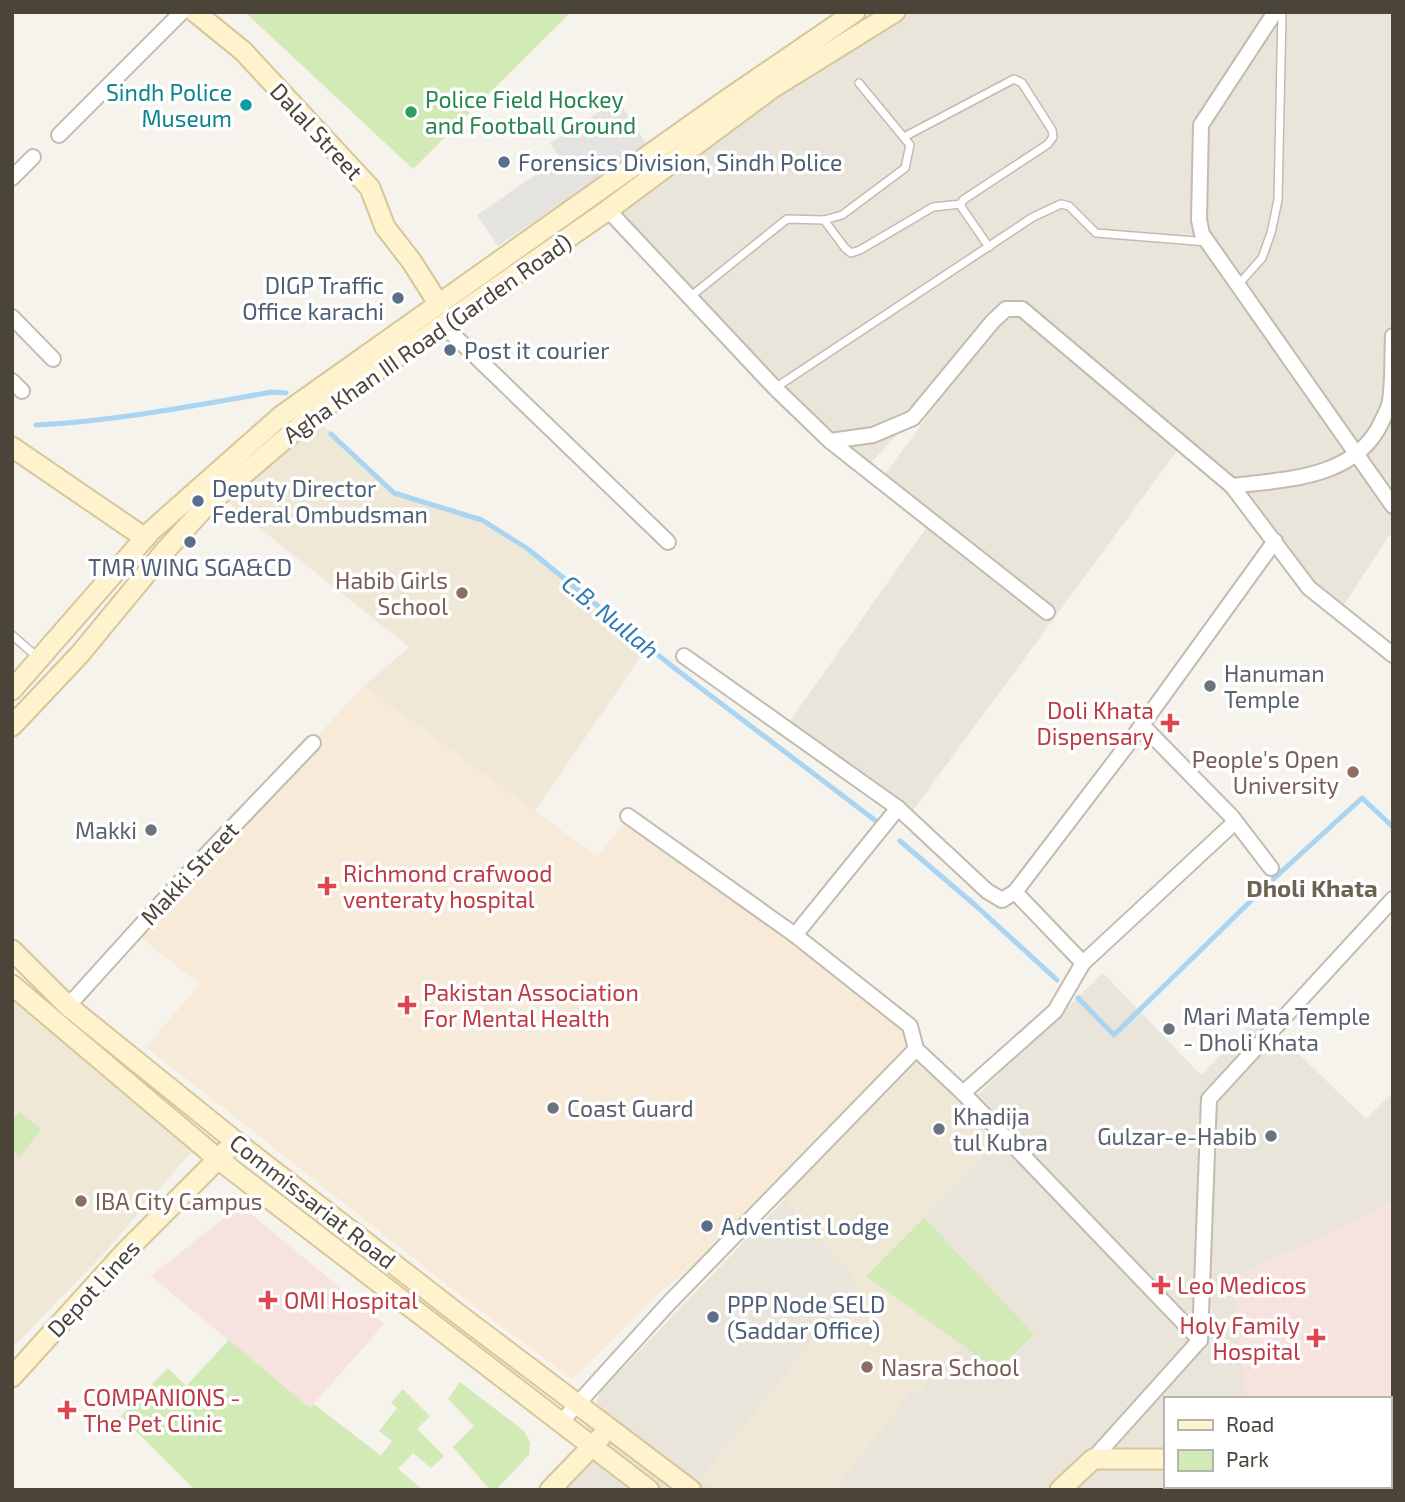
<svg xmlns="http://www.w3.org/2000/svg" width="1405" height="1502" font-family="'Exo 2',sans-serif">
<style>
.residential{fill:#eae5da;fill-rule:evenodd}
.commercial{fill:#f7ead8}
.education{fill:#efe8d6}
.medical{fill:#f6e3e0}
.green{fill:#d2eab5}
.parking{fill:#e5e3e0}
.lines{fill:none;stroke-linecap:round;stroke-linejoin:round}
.stream{stroke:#a9d4f2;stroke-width:5}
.lane-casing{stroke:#c2bbae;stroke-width:10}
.street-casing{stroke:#c2bbae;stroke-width:18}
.secondary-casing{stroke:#d6c79b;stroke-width:23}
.lane{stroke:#fff;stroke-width:7}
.street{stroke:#fff;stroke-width:14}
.secondary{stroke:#fff3cd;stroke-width:19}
.culture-dot{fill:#0f9aa8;stroke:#fff;stroke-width:2.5}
.leisure-dot{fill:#2e9e5b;stroke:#fff;stroke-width:2.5}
.service-dot{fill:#5c6f8a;stroke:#fff;stroke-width:2.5}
.education-dot{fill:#8d6e63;stroke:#fff;stroke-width:2.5}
.worship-dot{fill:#6b7280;stroke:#fff;stroke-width:2.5}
.health-dot{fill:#e0444e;stroke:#fff;stroke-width:2.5}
.labels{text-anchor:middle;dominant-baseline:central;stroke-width:7;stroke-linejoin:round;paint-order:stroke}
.culture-label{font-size:23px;fill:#0d838f;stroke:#fff;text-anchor:end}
.leisure-label{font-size:23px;fill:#27864d;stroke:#fff;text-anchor:start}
.street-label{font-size:23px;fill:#4b4439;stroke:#fff}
.service-label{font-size:23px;fill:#4e5e75;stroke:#fff;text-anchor:start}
.education-label{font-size:23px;fill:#785e54;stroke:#fff;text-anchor:end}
.worship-label{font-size:23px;fill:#5b616d;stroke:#fff;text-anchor:start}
.health-label{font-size:23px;fill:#be3a42;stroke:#fff;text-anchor:start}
.water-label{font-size:24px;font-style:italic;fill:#2e7ab2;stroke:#fff}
.neighbourhood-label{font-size:24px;font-weight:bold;fill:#6e6250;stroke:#fff}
</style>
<rect width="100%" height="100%" fill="#f6f3ec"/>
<g class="residential">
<path d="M877,12h516v518l-54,82 -64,-71 -93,-97 -274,373 -123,-89 146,-207 -51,-40 123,-168 -90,105 -48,51 -263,-266z"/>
<path d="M1103,973l98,102 58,-59 107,103 27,-27v398h-830l37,-98 313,-327 48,46zM1165,1399h224v87h-224z"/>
</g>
<path class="commercial" d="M364,686l234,171 30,-41 265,195 23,38 -138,144 -118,100 -88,86 -99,-74 -327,-258 54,-63 -67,-52z"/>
<g class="education">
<path d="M311,414l83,79 88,27 46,29 120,97 -113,165 -171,-125 45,-39 -171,-136 -23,-23z"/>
<path d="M12,996l180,155 -86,100 -94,97z"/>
<path d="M916,1050l88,86 -138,140 96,69 -43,48 -6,-4 -79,101h-118l-15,-12 157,-193 -11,-18 -69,-74z"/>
</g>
<g class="medical">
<path d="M1393,1203v233h-4v-37h-143l-14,-121z"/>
<path d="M240,1205l144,119 -74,84 -159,-132z"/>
</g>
<g class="green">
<path d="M245,12h326l-158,157z"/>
<path d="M19,1112l22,17 -21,28 -8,-6v-31z"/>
<path d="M924,1218l110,116 -36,37 -132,-95z"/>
<path d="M229,1340l81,68 4,-4 67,52 11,-15 -13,-10 18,-23 -6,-5 12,-14 27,27 -13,13 27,27 -13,12 -18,-15 -15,16 25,21h-228l-74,-74 47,-48 18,18z"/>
<path d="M460,1382l64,49 6,12 -1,12 -33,35h-6l-37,-43 21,-21 -26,-27z"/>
</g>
<path class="parking" d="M618,100l29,45 -149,101 -21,-31 83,-57 -10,-15z"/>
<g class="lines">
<g class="stream">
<path d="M36,425c79,-4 157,-19 236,-33l14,1"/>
<path d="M331,434l63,59 88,27 46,29 145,118 207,157"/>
<path d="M900,841l75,64 82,75"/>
<path d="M1078,998l36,37 154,-151 94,-86 31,29"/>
</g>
<g class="lane-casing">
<g id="lane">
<path d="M961,204l1,4 27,39"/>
<path d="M824,220l21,28 6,5 9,-3 73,-43 28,-3 2,-4 85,-56 5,-7 -1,-7 -30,-47 -8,-4 -110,58"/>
<path d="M1238,285l24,-27 9,-25 7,-33 4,-188"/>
<path d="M690,297l97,-78 37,1 18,-5 63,-47 5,-23 -51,-62"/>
<path d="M775,388l258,-171 28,-13 8,2 27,27 112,9"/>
<path d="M12,635l25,22"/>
</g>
</g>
<g class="street-casing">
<g id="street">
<path d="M1275,12l-74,113 -2,95 3,14 191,272"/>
<path d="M59,135l123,-123"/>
<path d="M12,178l21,-21"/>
<path d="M608,210l167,178 55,53 43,-6 40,-17 80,-97 13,-12h16l210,177 77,102 84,67"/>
<path d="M12,317l41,42"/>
<path d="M442,324l226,218"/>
<path d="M12,381l10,10"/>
<path d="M830,441l217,171"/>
<path d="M1232,486c54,-7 124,-7 150,-65 3,-7 7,-13 8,-20 3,-21 2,-44 3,-65"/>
<path d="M684,656l214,152 89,83 15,9 13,-8"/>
<path d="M1142,725l90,92 39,51"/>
<path d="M628,816l167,119 115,91 6,23 47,44 237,247"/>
<path d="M795,935l103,-127"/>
<path d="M1083,963l-68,-71 119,-156 141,-195"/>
<path d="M68,1006l114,-126 131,-137"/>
<path d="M963,1093l92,-82 28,-48 152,-141"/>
<path d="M562,1421l106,-117 248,-255"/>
<path d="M1093,1459l107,-119 9,-241 184,-200"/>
</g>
</g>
<g class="secondary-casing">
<g id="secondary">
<path d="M195,12l48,39 127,137 15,39 27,35 26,41"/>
<path d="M12,447l133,91"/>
<path d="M12,690l138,-158 131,-116 444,-315 130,-89"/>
<path d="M12,726l68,-72 84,-102 41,-45 107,-91 296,-206 163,-121 124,-77"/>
<path d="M12,950l56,56 167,135 227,176 229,173"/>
<path d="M12,985l206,174 431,331"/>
<path d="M12,1377l112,-124 102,-102"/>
<path d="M1389,1458h4"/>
<path d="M550,1490l50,-52"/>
<path d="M1060,1490l33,-31h72"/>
</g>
</g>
<use href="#lane" class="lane"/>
<use href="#street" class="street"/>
<use href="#secondary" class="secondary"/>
</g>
<circle class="culture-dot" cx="246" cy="105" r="7"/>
<circle class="leisure-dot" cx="411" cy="112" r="7"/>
<g class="service-dot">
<circle cx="504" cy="162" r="7"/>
<circle cx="398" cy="298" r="7"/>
<circle cx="450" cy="350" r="7"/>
<circle cx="198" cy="501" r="7"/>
<circle cx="190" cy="542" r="7"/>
<circle cx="707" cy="1226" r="7"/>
<circle cx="713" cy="1317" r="7"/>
</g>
<g class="education-dot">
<circle cx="462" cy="593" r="7"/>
<circle cx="1353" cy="772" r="7"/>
<circle cx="81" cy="1201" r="7"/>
<circle cx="867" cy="1367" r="7"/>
</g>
<g class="worship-dot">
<circle cx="1210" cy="686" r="7"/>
<circle cx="151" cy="830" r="7"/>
<circle cx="1169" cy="1029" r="7"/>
<circle cx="553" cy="1108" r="7"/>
<circle cx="939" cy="1129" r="7"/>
<circle cx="1271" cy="1136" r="7"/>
</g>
<g class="health-dot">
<path d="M1166.5 712.5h7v7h7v7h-7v7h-7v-7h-7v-7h7z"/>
<path d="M323.5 875.5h7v7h7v7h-7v7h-7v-7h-7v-7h7z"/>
<path d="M403.5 994.5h7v7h7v7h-7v7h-7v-7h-7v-7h7z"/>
<path d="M1157.5 1274.5h7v7h7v7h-7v7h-7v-7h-7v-7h7z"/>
<path d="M264.5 1289.5h7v7h7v7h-7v7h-7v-7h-7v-7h7z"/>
<path d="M1312.5 1327.5h7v7h7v7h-7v7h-7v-7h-7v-7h7z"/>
<path d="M63.5 1399.5h7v7h7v7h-7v7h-7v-7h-7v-7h7z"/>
</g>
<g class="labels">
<g class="culture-label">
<text x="232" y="92">Sindh Police<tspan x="232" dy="26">Museum</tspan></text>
</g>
<g class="leisure-label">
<text x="425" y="99">Police Field Hockey<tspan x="425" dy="26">and Football Ground</tspan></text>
</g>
<g class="street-label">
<text transform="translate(317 131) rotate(47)">Dalal Street</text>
<text transform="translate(427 338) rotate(-35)">Agha Khan III Road (Garden Road)</text>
<text transform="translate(189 873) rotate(-47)">Makki Street</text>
<text transform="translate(313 1201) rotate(38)">Commissariat Road</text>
<text transform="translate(93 1288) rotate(-47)">Depot Lines</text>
</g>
<g class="service-label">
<text x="518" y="162">Forensics Division, Sindh Police</text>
<text x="384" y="285" text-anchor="end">DIGP Traffic<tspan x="384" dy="26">Office karachi</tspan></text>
<text x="464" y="350">Post it courier</text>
<text x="212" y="488">Deputy Director<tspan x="212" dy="26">Federal Ombudsman</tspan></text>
<text x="190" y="567" text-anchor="middle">TMR WING SGA&amp;CD</text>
<text x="721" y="1226">Adventist Lodge</text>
<text x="727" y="1304">PPP Node SELD<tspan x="727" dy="26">(Saddar Office)</tspan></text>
</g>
<g class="education-label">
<text x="448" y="580">Habib Girls<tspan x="448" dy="26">School</tspan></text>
<text x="1339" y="759">People's Open<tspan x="1339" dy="26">University</tspan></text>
<text x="95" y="1201" text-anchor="start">IBA City Campus</text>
<text x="881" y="1367" text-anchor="start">Nasra School</text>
</g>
<g class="worship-label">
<text x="1224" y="673">Hanuman<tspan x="1224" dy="26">Temple</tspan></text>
<text x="137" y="830" text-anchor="end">Makki</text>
<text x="1183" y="1016">Mari Mata Temple<tspan x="1183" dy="26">- Dholi Khata</tspan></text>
<text x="567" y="1108">Coast Guard</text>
<text x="953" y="1116">Khadija<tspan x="953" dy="26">tul Kubra</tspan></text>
<text x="1257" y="1136" text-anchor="end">Gulzar-e-Habib</text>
</g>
<g class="health-label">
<text x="1154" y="710" text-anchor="end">Doli Khata<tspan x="1154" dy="26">Dispensary</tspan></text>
<text x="343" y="873">Richmond crafwood<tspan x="343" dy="26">venteraty hospital</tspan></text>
<text x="423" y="992">Pakistan Association<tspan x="423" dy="26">For Mental Health</tspan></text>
<text x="1177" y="1285">Leo Medicos</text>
<text x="284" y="1300">OMI Hospital</text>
<text x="1300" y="1325" text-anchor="end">Holy Family<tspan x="1300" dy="26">Hospital</tspan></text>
<text x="83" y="1397">COMPANIONS -<tspan x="83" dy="26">The Pet Clinic</tspan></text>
</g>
<g class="water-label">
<text transform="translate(611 616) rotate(39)">C.B. Nullah</text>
</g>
<g class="neighbourhood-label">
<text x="1312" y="887">Dholi Khata</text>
</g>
</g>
<rect width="1405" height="1502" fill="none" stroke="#4b4439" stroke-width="28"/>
<rect x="1164" y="1397" width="228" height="91" fill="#ffffff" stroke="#b7b4b0" stroke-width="2"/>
<rect x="1178" y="1420" width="35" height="10" fill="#fff3cd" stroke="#b7b4b0" stroke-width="2"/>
<text x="1226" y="1432" font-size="21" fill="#4b4439">Road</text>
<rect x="1178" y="1450" width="35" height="21" fill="#d2eab5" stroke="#b7b4b0" stroke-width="2"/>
<text x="1226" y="1467" font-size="21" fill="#4b4439">Park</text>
</svg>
